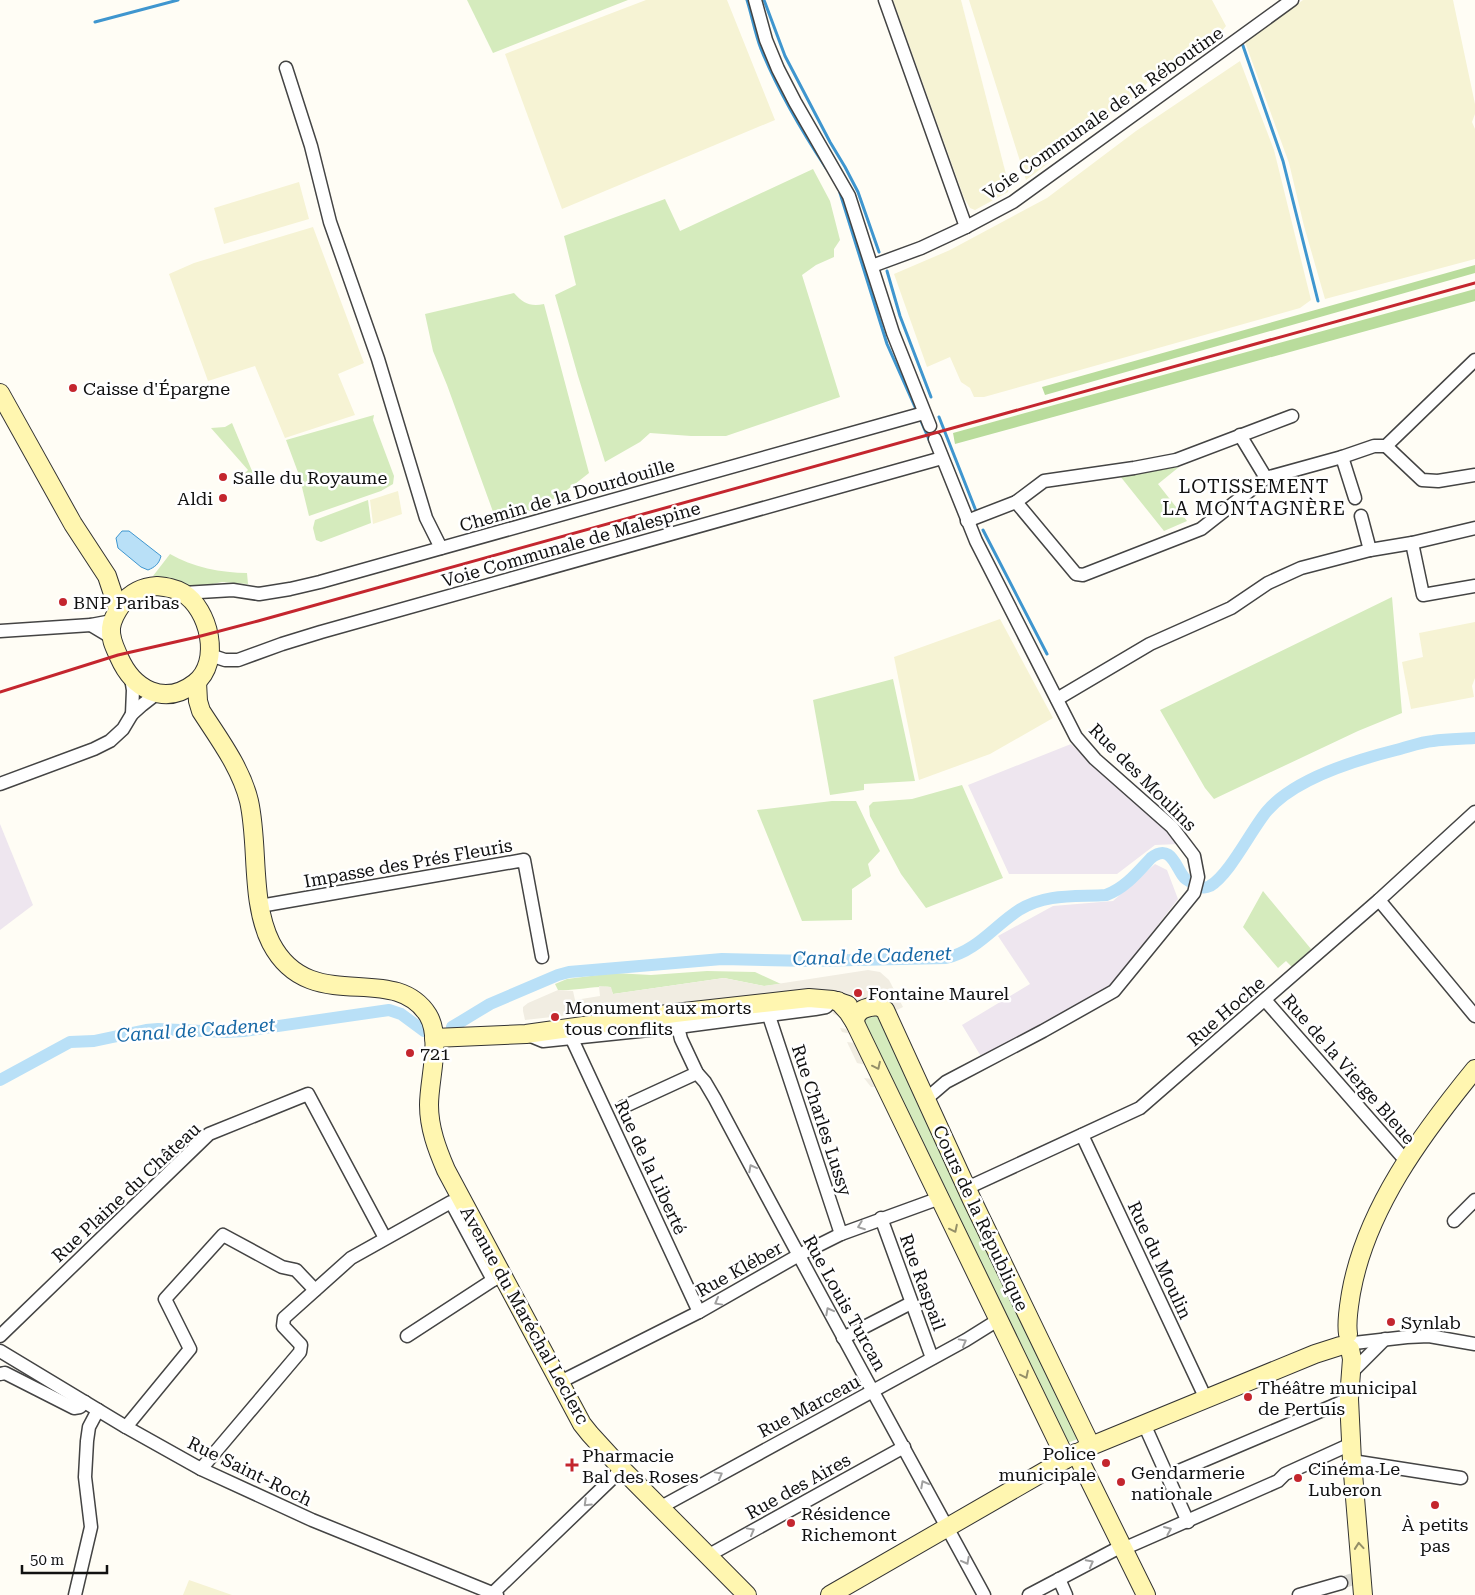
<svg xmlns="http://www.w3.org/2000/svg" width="1475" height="1595" font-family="'Roboto Serif',serif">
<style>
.industrial{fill:#eee6ef}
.farmland{fill:#f6f3d4}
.green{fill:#d5ebbd}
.forest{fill:#b9dc9c}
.plaza{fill:#f1ede2}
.water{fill:#b9e0f7;stroke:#3f96cf}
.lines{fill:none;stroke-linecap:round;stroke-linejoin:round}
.stream{stroke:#3f96cf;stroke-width:3}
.canal{stroke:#b9e0f7;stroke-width:12}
.street-tunnel{stroke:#dbdad3;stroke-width:12;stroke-dasharray:12 6;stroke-linecap:butt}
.street-casing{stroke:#444;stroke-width:15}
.secondary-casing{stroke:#333;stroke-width:20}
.street{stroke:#fff;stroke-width:12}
.secondary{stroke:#fff6b0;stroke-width:18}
.rail{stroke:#c4262e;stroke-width:3}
.oneway{stroke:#948f68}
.oneway2{stroke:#a0a0a0}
.poi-dot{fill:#c4262e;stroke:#fff;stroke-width:2}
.labels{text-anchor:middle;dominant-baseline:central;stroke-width:5;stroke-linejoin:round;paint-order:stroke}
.street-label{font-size:18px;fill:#111;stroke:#fff}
.poi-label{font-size:18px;fill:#111;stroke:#fff;text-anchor:start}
.neighbourhood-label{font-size:19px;letter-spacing:1px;fill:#111;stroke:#fff}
.water-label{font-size:19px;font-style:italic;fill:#1768a6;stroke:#fff}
</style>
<rect width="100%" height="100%" fill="#fffdf5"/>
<g class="industrial">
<path d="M1071,744l38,37 37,28 34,35 -25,1 -38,29h-108l-41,-89z"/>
<path d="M0,824l33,81 -33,25z"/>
<path d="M1155,864l12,6 11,29 -68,88 -128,71 -20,-33 68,-41 -32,-48 55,-30 60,-5z"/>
</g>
<g class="farmland">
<path d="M646,0h81l48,120 -213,89 -57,-155z"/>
<path d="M893,0h68l48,186 -1,6 -33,18 -5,-2 -6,-10z"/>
<path d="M969,0h243l14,26 -11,13 -28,20 -27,12 -11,10 -11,13 -68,47 -23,23 -21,16z"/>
<path d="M1303,0h150l22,104v10l-3,8 3,7v130l-150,40 -21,-73 -15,-63 -44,-121z"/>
<path d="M1240,61l34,89 37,150 -11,8 -316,89h-10l-4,-9 -9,-6 -11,-25 -23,10 -33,-93 56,-24 97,-52 89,-67z"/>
<path d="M299,182l10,37 -85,25 -10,-36z"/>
<path d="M313,227l51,136 -26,11 17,41 -70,23 -30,-72 -47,15 -39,-107 25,-11z"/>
<path d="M398,491l4,23 -29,10 -3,-24z"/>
<path d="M1000,619l53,99 -63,36 -71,26 -25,-123z"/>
<path d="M1475,622v56l-3,8 2,11 -63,12 -9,-47 21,-5 -4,-24z"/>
<path d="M189,1580l43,15h-49z"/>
</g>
<g class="green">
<path d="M467,0h161l-135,53z"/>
<path d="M813,169l17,32 10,39 -6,9v8l-18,8 -14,10 38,122 -114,39h-35l-41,-3 -10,9 -35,20 -27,-86 -23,-81 21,-10 -12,-49 101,-37 15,32z"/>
<path d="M514,293c9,10 16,14 30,11l45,169c-33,26 -51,39 -93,47l-49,-135 -14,-34 -8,-37z"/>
<path d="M374,415l-1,5 21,56 -1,8 -12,7 -72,25 -10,-41 -13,-35z"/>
<path d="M232,423l23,55 -13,5 -3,-4 9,-9 -37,-42 14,-1z"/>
<path d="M1179,467l-21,17 29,37 -23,10 -44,-55z"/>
<path d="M368,500l3,23 -50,19 -5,-2 -3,-12 2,-8z"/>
<path d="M170,554c22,13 52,19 77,19l1,11 -26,-2 -24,5 -8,-1 -19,-8 -18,-2z"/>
<path d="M1392,597l10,116 -44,18 -144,68 -9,-11 -45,-78z"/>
<path d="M893,679l22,102 -51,3v6l-34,5 -17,-95z"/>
<path d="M962,785l41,93 -77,30 -25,-34 -31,-58 -1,-10 4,-4 39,-3z"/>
<path d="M832,801h24l24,50 -12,13 3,12 -19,13v31l-50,1 -45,-111z"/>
<path d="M1263,891l48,58 -19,18 -6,-6 -8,7 -35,-41z"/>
<path d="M707,971l48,1 26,12 -17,2 -40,-8 -111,16 -3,-7c-17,-1 -34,4 -52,3l-3,-6 12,-5 47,-6 37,2z"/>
<path d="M879,1011l199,428 -11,4 -208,-424z"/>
</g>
<g class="forest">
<path d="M1475,265v8l-430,122 -3,-8z"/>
<path d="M1475,289v12l-520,143 -2,-11z"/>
</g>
<g class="plaza">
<path d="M868,970l12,2 9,8 14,27 -8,4 7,16 -8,-2 -37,-21 -68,-12 -95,9 -169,19 -2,-9v-4l5,-4 30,-13 15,1 2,9 25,-4 -1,-10 12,1 2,7 111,-16 40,8z"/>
<path d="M834,1006l9,5 35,76h-7l-7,-9 9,1 -7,-14 -9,-2 -10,-21 8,1 -4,-9 -9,-2 -2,-4 8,1 -6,-12 -9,-3 -1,-4z"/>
</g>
<path class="water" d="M122,531h7l32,25c-2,8 -6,11 -13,14l-7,-3 -23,-19 -2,-10z"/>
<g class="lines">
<g class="stream">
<path d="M747,0c5,16 8,33 14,49 17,42 40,81 65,119"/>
<path d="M764,0l21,56 45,86 15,25 13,25 21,60"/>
<path d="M95,22l83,-22"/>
<path d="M1242,43l41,118 35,140"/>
<path d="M840,193l47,151 28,63"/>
<path d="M887,271l13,45 31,81"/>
<path d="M939,417l37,94"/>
<path d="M921,421l9,21"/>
<path d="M983,530l64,124"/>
</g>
<g class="canal">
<path d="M452,1027l38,-23 68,-29 11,-3 153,-13 89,2 135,-3c31,-7 48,-32 73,-48 27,-17 58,-13 87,-15 19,-7 32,-23 45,-37 19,-15 24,7 32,18 3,5 8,6 13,8 5,3 8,5 14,2 20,-12 41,-56 57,-75 28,-33 89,-51 129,-61 12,-3 25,-8 37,-9 14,-2 28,-2 42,-3"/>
<path d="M0,1080l70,-38 24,-1 52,-11 12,-1 67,3 19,-1 145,-21 12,4 23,17"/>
</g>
<path class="street-tunnel" d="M1341,1583l12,-4"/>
<g class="street-casing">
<g id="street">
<path d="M755,0l11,40 12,29 17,33 54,94 44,137 37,93"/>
<path d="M885,0l81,227"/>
<path d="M286,68l25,78 19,76 48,137 48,159 15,30"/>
<path d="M872,266l49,-18 45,-21 47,-25 279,-202"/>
<path d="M1240,435l26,43"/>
<path d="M1386,446l36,34 16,1 37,-6"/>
<path d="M1342,457l13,41"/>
<path d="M1016,502l60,72 7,1 118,-46 65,-51 76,-21 32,-11h12l89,-86"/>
<path d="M1361,516l9,34"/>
<path d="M967,521l49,-19 28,-21 90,-13 42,-8 116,-44"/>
<path d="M1412,543l11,52 52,-9"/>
<path d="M183,593l50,-3 26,4 31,-5 30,-7 604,-169"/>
<path d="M0,631l91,-6"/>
<path d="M111,637l-20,-12 21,-4"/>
<path d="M210,655l15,5h13l44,-16 39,-12 621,-174"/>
<path d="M131,678l2,12 -1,24"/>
<path d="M1057,699l93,-55 81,-36 37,-25 33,-15 69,-18 42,-7 63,-15"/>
<path d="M0,784l94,-35 16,-8 13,-12 9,-15 10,-9 14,-11"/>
<path d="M1379,900l96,116"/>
<path d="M260,906l264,-46 18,97"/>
<path d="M1265,1000l141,161"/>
<path d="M769,1016l72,218"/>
<path d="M678,1027l3,12 16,34 8,9 10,17c88,166 179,331 269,496"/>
<path d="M526,1034l17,7 135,-14 137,-18 11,-2 7,-7"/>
<path d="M571,1037l128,275"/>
<path d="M925,1100l21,-18 97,-51 71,-40 80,-98 4,-16 -4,-21 -22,-29 -77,-68 -19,-22 -100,-196 -41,-102"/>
<path d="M623,1107l74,-34"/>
<path d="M1082,1135l124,264"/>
<path d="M967,1188l173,-80 239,-208 96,-88"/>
<path d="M881,1218l51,140"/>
<path d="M1454,1221l21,-21"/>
<path d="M0,1336l209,-202 99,-40 77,144"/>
<path d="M407,1336l86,-56"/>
<path d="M843,1338l68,-35"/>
<path d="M1354,1343l53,-6 22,-1 46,8"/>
<path d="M0,1351l126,76 75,42 111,51 185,75"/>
<path d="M1352,1372l33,-33"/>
<path d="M0,1374l5,-1 69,35 6,-1 5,-5"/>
<path d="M560,1382l139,-70 100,-57 42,-21 99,-36"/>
<path d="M1144,1424l44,98"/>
<path d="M126,1427l64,-78 -25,-50 58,-64 59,32 14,3 19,20"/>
<path d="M1352,1461l109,17"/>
<path d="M201,1469l99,-117 1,-7 -18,-19 1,-8 67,-60 100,-56 42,78 9,-6"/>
<path d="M1167,1476l182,-77"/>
<path d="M661,1507l305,-167 32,-20"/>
<path d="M1123,1549l155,-68 7,-7 66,-30"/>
<path d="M709,1555l195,-108"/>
<path d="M1059,1579l7,16"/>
<path d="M493,1593l129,-124"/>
<path d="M75,1595l16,-68 -6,-50 2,-36 2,-14 9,-17"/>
<path d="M1029,1595l93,-49"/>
<path d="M1299,1595l42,-12"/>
</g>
</g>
<g class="secondary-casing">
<g id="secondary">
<path d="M0,393l73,131 34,52 11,33"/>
<path d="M157,586c9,1 18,2 26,7 26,16 39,69 12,90 -31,24 -62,6 -76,-26 -4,-9 -9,-18 -8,-29 1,-9 6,-17 11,-24 9,-12 20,-17 35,-18z"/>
<path d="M197,682l1,19 3,10c18,28 40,57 48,90 10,45 1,100 22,142 39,75 122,17 157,72 14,23 1,64 1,90 0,23 8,44 17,65l136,254 8,10 32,35 125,126"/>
<path d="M838,1001l10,11 7,11 211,436"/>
<path d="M855,1023c0,-14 12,-16 23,-17l7,4 87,190 119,246"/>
<path d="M434,1038l92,-4 149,-21 134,-15 24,2 15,5"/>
<path d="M1348,1334c-2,-13 1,-28 3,-41 15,-84 71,-159 124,-224"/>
<path d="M1350,1349l2,10 -3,40 3,62 11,134"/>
<path d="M1076,1453l70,142"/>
<path d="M830,1595l236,-136 25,-13 224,-92 25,-8"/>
</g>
</g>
<use href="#street" class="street"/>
<use href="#secondary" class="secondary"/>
<path class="rail" d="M0,692l118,-37 79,-18 61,-16 1217,-338"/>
</g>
<defs><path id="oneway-chevron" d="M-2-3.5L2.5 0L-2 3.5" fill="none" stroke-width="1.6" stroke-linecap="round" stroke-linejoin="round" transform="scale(1.25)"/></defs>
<g class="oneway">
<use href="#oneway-chevron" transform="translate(877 1066) rotate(64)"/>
<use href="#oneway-chevron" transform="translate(954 1229) rotate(64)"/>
<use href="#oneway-chevron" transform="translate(1025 1375) rotate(64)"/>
<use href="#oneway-chevron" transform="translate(1359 1546) rotate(-95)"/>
</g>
<g class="oneway2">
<use href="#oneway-chevron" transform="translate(752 1168) rotate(-118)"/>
<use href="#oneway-chevron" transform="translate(861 1226) rotate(159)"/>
<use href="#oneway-chevron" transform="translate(718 1302) rotate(151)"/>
<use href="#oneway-chevron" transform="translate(829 1311) rotate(-118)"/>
<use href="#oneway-chevron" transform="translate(963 1342) rotate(-29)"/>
<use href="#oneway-chevron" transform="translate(719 1475) rotate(-29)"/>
<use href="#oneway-chevron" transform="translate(924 1484) rotate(-118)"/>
<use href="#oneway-chevron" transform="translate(587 1503) rotate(136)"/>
<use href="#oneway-chevron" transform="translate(1168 1530) rotate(-23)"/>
<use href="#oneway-chevron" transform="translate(751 1531) rotate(-29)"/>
<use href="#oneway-chevron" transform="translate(966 1561) rotate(62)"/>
<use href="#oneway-chevron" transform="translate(1090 1563) rotate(-28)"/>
</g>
<g class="poi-dot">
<circle cx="73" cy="388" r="5"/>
<circle cx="223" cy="477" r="5"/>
<circle cx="223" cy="498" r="5"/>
<circle cx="63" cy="602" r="5"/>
<circle cx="858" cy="993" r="5"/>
<circle cx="555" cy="1017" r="5"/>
<circle cx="410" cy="1053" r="5"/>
<circle cx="1391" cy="1322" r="5"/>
<circle cx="1248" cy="1397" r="5"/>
<circle cx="1106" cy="1463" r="5"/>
<path d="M569.5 1457.5h5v5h5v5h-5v5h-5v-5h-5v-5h5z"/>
<circle cx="1298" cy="1478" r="5"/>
<circle cx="1121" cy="1482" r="5"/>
<circle cx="1435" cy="1505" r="5"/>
<circle cx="791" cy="1523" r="5"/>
</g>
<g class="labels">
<g class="street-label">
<text transform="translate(1103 113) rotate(-35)">Voie Communale de la Réboutine</text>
<text transform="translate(567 495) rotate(-16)">Chemin de la Dourdouille</text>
<text transform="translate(571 544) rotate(-16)">Voie Communale de Malespine</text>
<text transform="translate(1143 777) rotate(45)">Rue des Moulins</text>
<text transform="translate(408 863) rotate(-10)">Impasse des Prés Fleuris</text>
<text transform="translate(1226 1011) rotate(-41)">Rue Hoche</text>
<text transform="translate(1349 1069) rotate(49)">Rue de la Vierge Bleue</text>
<text transform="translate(822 1120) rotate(72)">Rue Charles Lussy</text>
<text transform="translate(651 1167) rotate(65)">Rue de la Liberté</text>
<text transform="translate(126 1192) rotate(-43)">Rue Plaine du Château</text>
<text transform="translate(981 1218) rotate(65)">Cours de la République</text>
<text transform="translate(1160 1260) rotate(65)">Rue du Moulin</text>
<text transform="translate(739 1269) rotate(-29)">Rue Kléber</text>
<text transform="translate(923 1282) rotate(70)">Rue Raspail</text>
<text transform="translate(845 1303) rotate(61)">Rue Louis Turcan</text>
<text transform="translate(525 1315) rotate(61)">Avenue du Maréchal Leclerc</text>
<text transform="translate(809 1406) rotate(-28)">Rue Marceau</text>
<text transform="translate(250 1471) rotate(26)">Rue Saint-Roch</text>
<text transform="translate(798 1486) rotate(-29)">Rue des Aires</text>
</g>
<g class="poi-label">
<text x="83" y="388">Caisse d'Épargne</text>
<text x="233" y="477">Salle du Royaume</text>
<text x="213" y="498" text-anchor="end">Aldi</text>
<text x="73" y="602">BNP Paribas</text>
<text x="868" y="993">Fontaine Maurel</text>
<text x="565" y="1007">Monument aux morts<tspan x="565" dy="21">tous conflits</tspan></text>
<text x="420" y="1053">721</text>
<text x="1401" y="1322">Synlab</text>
<text x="1258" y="1387">Théâtre municipal<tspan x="1258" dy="21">de Pertuis</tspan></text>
<text x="1096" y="1453" text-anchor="end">Police<tspan x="1096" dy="21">municipale</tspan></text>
<text x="582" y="1455">Pharmacie<tspan x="582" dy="21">Bal des Roses</tspan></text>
<text x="1308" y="1468">Cinéma Le<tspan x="1308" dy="21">Luberon</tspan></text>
<text x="1131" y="1472">Gendarmerie<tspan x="1131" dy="21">nationale</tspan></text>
<text x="801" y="1513">Résidence<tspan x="801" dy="21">Richemont</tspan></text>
<text x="1435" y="1524" text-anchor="middle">À petits<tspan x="1435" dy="21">pas</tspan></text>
</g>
<g class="neighbourhood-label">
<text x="1254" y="486">LOTISSEMENT<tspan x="1254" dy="22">LA MONTAGNÈRE</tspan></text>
</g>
<g class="water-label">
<text transform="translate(872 956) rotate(-2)">Canal de Cadenet</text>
<text transform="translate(196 1030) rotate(-4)">Canal de Cadenet</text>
</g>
</g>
<path d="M22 1565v8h85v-8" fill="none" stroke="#111111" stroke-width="2.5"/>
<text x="30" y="1565" font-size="15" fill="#111111" stroke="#ffffff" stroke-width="4" paint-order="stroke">50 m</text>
</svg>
